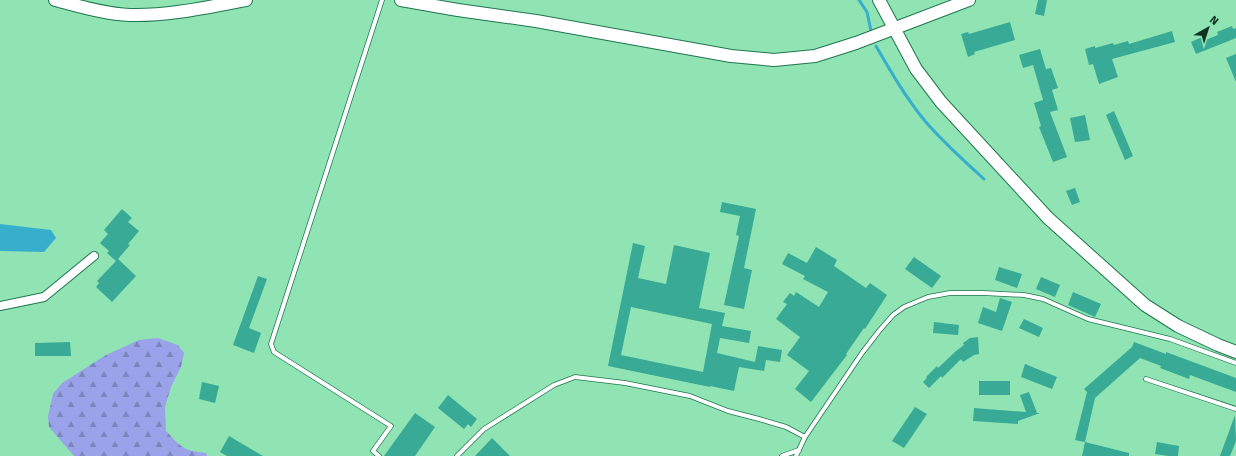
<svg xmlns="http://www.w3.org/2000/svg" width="1236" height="456" font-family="'Fira Sans',sans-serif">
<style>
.forest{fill:url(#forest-firs)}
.water{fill:#37afcc}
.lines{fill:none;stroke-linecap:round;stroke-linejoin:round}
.stream{stroke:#37afcc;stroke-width:3}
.building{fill:#38aa95;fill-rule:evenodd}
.lane-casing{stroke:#1e774d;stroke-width:5.5}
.street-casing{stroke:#1e774d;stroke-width:10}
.secondary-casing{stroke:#1e774d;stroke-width:14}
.lane{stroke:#fff;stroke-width:4}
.street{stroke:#fff;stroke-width:8}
.secondary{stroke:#fff;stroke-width:12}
</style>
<defs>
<pattern id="forest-firs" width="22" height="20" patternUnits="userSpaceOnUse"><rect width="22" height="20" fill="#9aa3e9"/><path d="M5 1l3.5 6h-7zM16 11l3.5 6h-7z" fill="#7c86bc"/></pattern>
</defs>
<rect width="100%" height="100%" fill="#90e3b3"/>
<path class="forest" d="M158,338l20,7 6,8 -3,14 -10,20 -6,20 1,24c15,16 18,20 40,22l1,3h-133l-25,-29 -1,-11 5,-22 9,-11 44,-28 33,-15z"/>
<path class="water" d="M0,224l51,6 5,8 -12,14 -44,-1z"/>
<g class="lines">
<g class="stream">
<path d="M859,0l8,12 4,19"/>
<path d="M876,46c15,26 30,52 49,75 18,21 39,40 59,58"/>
</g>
</g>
<g class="building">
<path d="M1038,0h9l-3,16 -9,-2z"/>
<path d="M1010,22l5,18 -41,12 1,2 -7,3 -7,-23 7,-2 1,2z"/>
<path d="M1232,26l1,3 3,-1v10l-40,16 -5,-12 11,-5 1,4 15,-6 -1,-3z"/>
<path d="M1172,31l3,11 -63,17 6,18 -19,7 -6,-20 -4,1 -4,-16 10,-3v2l18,-5 1,2 14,-4 1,3z"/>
<path d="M1040,49l6,20 5,-1 7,20 -6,2 6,20 -8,2 17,45 -14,5 -14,-35 2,-1 -7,-23 9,-3 -10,-35 -10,3 -4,-13z"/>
<path d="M1236,54v28l-10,-24z"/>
<path d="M1114,111l19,45 -8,4 -19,-45z"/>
<path d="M1085,115l5,25 -15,2 -5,-24z"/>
<path d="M1075,188l5,14 -8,3 -6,-14z"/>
<path d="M722,202l34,7 -12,59 8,2 -8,39 -20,-4 15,-69 -3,-1 4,-19 -20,-4z"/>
<path d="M122,209l10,9 -4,4 11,9 -11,13 2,1 -12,14 18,17 -24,26 -16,-15 3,-4 -2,-2 19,-20 -9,-8 2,-2 -9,-8 8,-9 -4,-4z"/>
<path d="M633,243l12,3 -7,32 28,6 8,-39 36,8 -11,55 26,5 -3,13 29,5 -2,12 -29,-5 -3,15 38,9 3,-16 24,4 -2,12 -14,-2 -2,11 -25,-4 -5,24 -24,-5v1l-102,-21zM631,307l81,17 -9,48 -82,-17z"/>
<path d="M816,247l21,13 -3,6 32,22 4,-5 17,12 -22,34 -1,-1 -18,26 1,1 -36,47 -16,-13 14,-18 -22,-16 13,-18 -24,-18 11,-15 -4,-2 7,-9 4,3 2,-4 23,15 9,-15 -25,-13 2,-3 -23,-12 6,-11 19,10z"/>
<path d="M914,257l27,19 -9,12 -27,-19z"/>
<path d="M999,267l23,7 -5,14 -22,-8z"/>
<path d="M258,276l9,3 -18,49 12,5 -7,20 -21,-8z"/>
<path d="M1041,277l19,8 -5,12 -19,-8z"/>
<path d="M1073,292l28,12 -6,13 -27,-12z"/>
<path d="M1000,298l12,4 -10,29 -24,-8 5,-16 13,5z"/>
<path d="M1024,319l19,9 -4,9 -20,-9z"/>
<path d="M934,322l25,3 -1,10 -25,-2z"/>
<path d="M978,337l1,17 -5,1 -11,7 -2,-3 -19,19 -1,-2 -12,12 -6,-6 4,-4 -1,-1 11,-11 1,2 18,-17 8,-6 -1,-2 7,-5z"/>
<path d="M70,342l1,14h-36v-13z"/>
<path d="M1134,342l32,12v-2l70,26v14l-46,-17 -1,4 -29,-11 1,-2 -21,-8 -45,40 -10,44 -10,-2 12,-48 -3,-3 48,-42z"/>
<path d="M1025,364l32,13 -5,12 -31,-12z"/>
<rect x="979" y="381" width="31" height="14"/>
<path d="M202,382l17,4 -4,17 -16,-4z"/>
<path d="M1029,392l8,21h3l-22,8v3l-45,-3 1,-13 52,4 -6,-17z"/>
<path d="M448,395l29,24 -6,8 -3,-3 -4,5 -26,-21z"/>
<path d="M915,407l12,7 -23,34 -12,-7z"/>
<path d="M415,413l20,14 -20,29h-31z"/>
<path d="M1235,415l1,26 -6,15h-10z"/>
<path d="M229,436l34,20h-36l-7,-4z"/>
<path d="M492,438l18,18h-35z"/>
<path d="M1085,442l44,11v3h-47z"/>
<path d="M1157,442l22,4 -1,10h-10l-13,-2z"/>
</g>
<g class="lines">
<g class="lane-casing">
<g id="lane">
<path d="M1146,379l90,30"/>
<path d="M379,456l-6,-5 18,-25 -117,-74 -3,-8 111,-344"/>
<path d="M457,456l27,-27 70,-44 21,-8 50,6 65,13 38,15 31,8 27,8 19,10"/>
<path d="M782,456l17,-6"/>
<path d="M796,456l9,-19 57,-84 17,-22 14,-16 11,-8 24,-10 22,-4h33l41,2 19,4 45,20 82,20 66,24"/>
</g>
</g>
<g class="street-casing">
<path id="street" d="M0,306l44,-9 50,-41"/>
</g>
<g class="secondary-casing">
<g id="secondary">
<path d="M55,0c24,6 50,14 75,15 39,1 78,-8 116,-15"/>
<path d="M401,0l57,10 78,11 195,35 43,4 41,-4 41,-13 113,-43"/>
<path d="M879,0l37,69 25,33 107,116 97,87 33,21 40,19 18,7"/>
</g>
</g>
<use href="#lane" class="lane"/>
<use href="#street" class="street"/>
<use href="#secondary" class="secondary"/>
</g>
<g transform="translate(1208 28) rotate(39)" stroke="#90e3b3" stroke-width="3" paint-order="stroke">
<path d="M0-3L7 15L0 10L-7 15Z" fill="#113422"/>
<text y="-6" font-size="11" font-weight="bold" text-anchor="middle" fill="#113422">N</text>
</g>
</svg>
